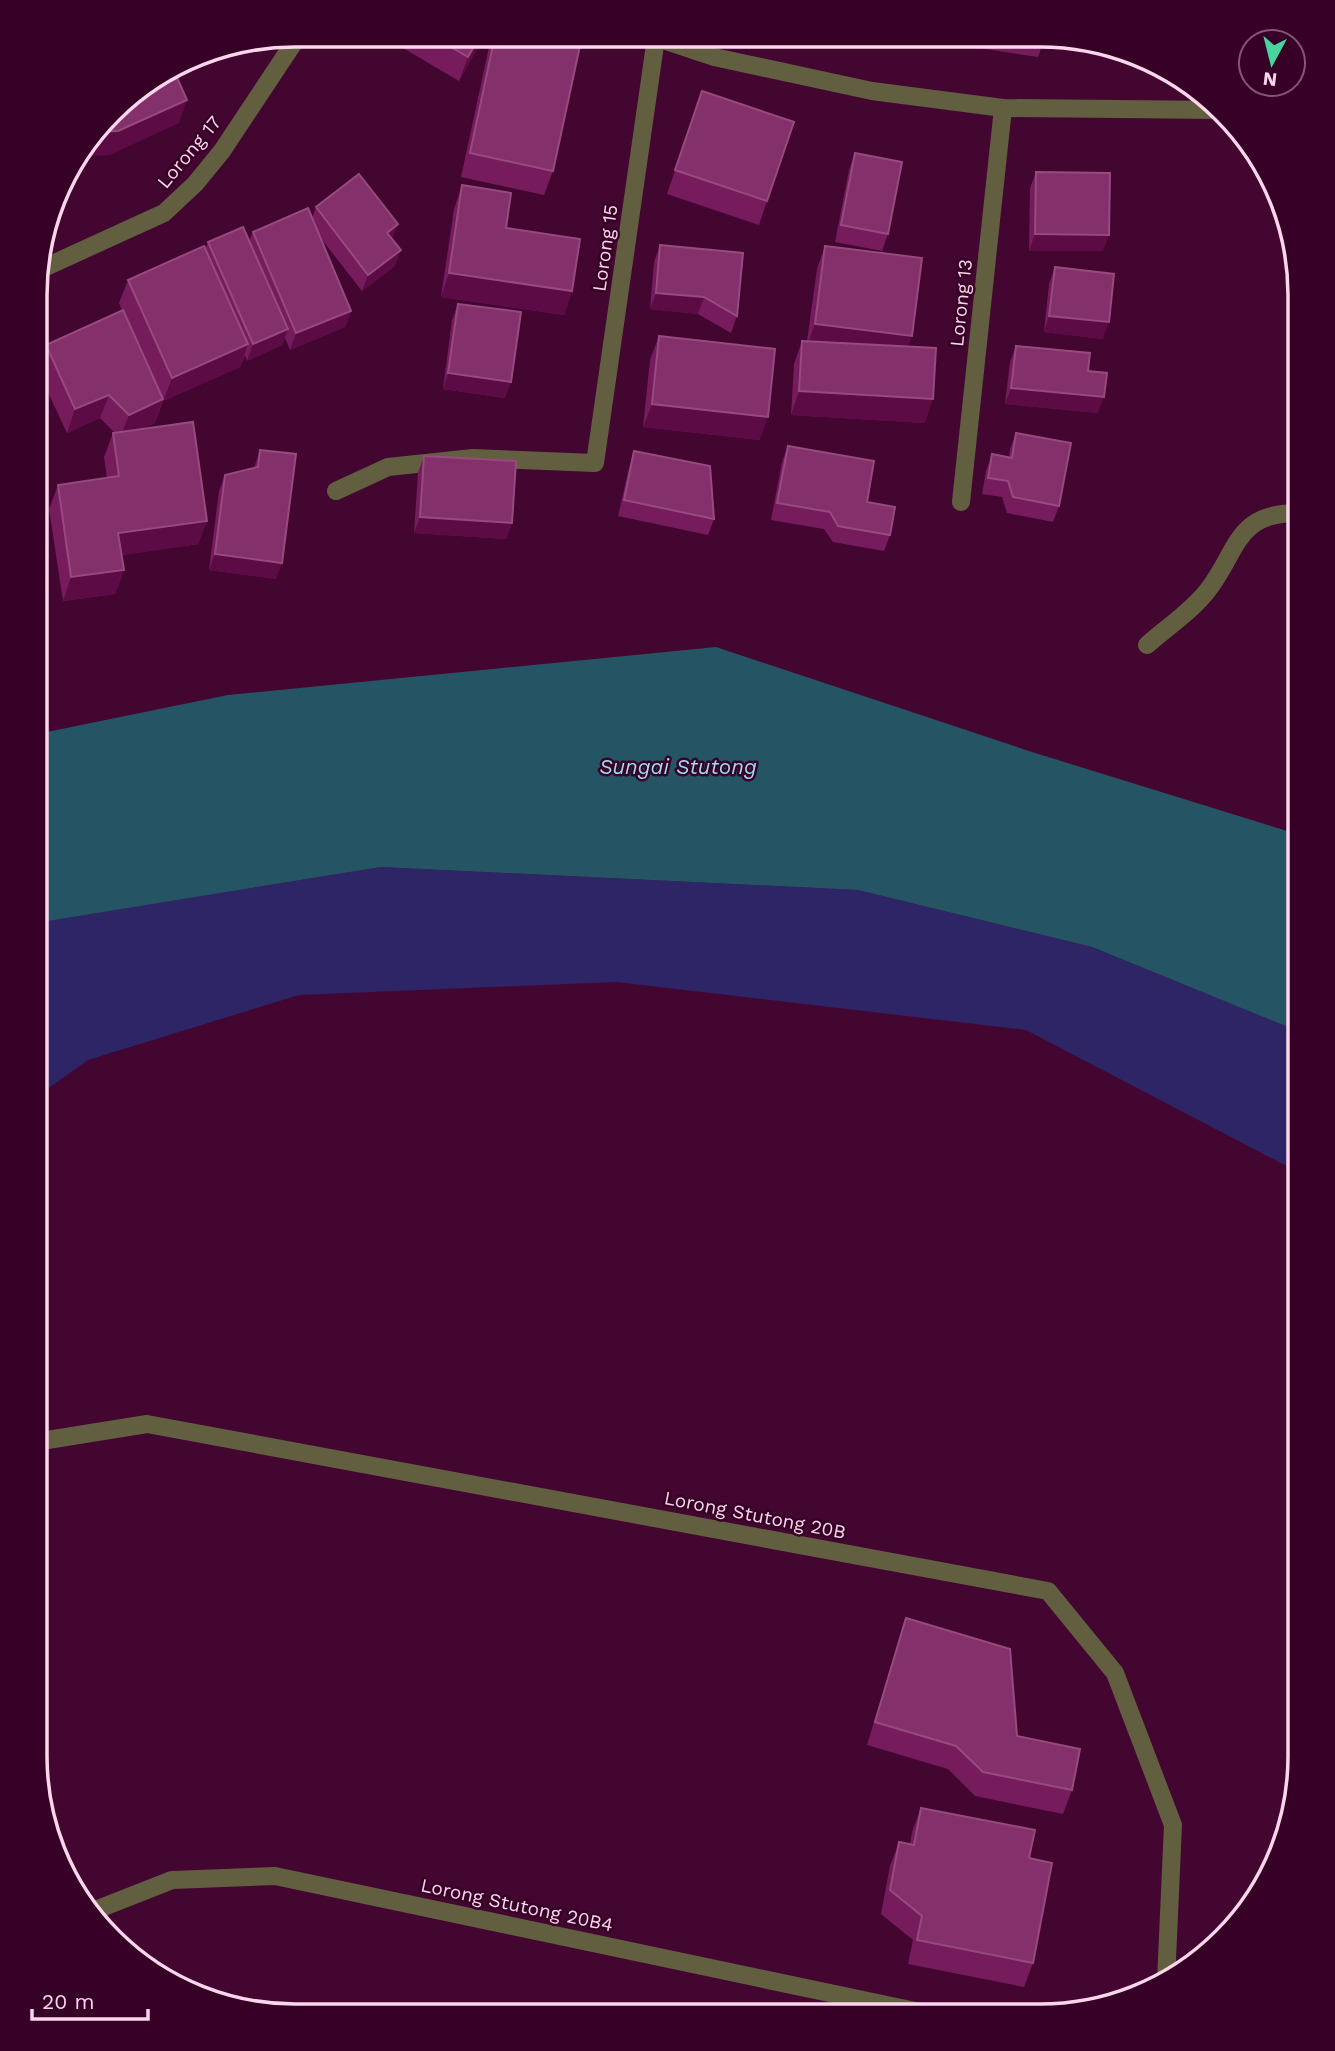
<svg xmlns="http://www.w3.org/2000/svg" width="1335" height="2051" font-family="'Work Sans',sans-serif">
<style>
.green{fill:#2d2566}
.water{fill:#255464}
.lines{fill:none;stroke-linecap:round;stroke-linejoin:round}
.minor{stroke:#625f40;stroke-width:18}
.tertiary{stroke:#625f40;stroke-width:18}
.wall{fill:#761c5c}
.shaded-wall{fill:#5c0b44}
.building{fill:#84306b;stroke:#974a7f;stroke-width:2}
.labels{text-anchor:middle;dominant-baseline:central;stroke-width:5;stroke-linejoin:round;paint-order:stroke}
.street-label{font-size:19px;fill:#fcd6eb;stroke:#370027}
.water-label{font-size:21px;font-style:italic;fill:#9edaf1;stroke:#370027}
.rim{fill:none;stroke:#fcd6eb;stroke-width:3.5}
</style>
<rect width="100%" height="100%" fill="#430631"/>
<path class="green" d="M381,867l477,23 234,57 208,85v141l-274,-143 -410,-48 -317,13 -211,65 -52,37v-174z"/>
<path class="water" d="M716,647l316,105 268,83v197l-208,-85 -234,-57 -477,-23 -345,56 1,-189 191,-39z"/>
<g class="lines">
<g class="minor">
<path d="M37,271l127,-58 31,-29 27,-33 77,-116"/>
<path d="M336,491l52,-24 85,-9 122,5 61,-425"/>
<path d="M961,502l42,-394"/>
<path d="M1147,645c19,-17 45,-34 61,-55 31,-40 27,-78 92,-77"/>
<path d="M35,1442l112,-18 901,167 67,82 58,152 -7,156"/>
<path d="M88,1913l84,-33 103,-4 664,140"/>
</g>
<path class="tertiary" d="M651,36l63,21 158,34 131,17 216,2"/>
</g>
<g class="wall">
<path d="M381,35l103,1 -25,45z"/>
<path d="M493,36h63l-3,135 -9,24 -83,-18 28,-130z"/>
<path d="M883,37h53l-3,7z"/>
<path d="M954,37h91l-7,20 -85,-13z"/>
<path d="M702,91l65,110 -8,24 -92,-31z"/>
<path d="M855,153l33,81 -6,17 -47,-9 14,-72z"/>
<path d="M1036,172l67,79h-74l1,-63z"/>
<path d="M462,185l110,106 -8,24 -123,-18 13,-88z"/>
<path d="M316,207l77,32 2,27 -33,25 -43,-55 32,75 -6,16 -55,23 -5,-12 -3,7 -35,16 -2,-6 -5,12 -77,34 -8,22 -15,7 67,91 -9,23 -77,11 3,15 -9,24 -52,7 -14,-92 9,-24 49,-7 -3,-21 9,-24h2l-15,-15 -33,15 -30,-64 9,-24 76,-35 -3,-7 9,-23 77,-31 3,-7 41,-1 4,-9 59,-14z"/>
<path d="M660,245l77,71 -6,17 -33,-19 -48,-5 4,-47z"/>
<path d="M825,246l83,100 17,77 -134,-8 3,-51 8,-23h5l10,-72z"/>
<path d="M1055,267l48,72 -59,-7 5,-48z"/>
<path d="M458,304l47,94 -62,-9 9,-69z"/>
<path d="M659,336l101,104 -117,-13 7,-67z"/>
<path d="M1016,346l72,25 10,42 -93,-9 5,-42z"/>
<path d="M1016,433l43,73 -6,16 -46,-9 -5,-16 -20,-3 4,-23 6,-17 17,4 1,-9z"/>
<path d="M788,446l79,56 23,33 -6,16 -51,-9 -9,-13 -53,-9 11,-58z"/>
<path d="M260,450l16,129 -67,-9 10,-79 6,-16 29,-7z"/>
<path d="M634,451l80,68 -6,16 -90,-19 11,-48z"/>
<path d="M424,456l88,67 -6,16 -92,-6 4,-61z"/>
<path d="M906,1618l111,118 55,54 -9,24 -88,-18 -27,-27 -81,-24 31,-103z"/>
<path d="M921,1808l108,50 4,105 -9,24 -116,-23 5,-24 -32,-26 9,-48 9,-24 11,2 2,-12z"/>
</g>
<g class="shaded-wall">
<path d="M480,36h4l-25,45 9,-24z"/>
<path d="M187,100l-8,23 -69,32 -33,2 20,-25z"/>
<path d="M398,224l-6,16 -5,-7z"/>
<path d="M1035,234l74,1 -6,16h-74z"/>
<path d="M401,250l-6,16 -33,25 6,-16z"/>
<path d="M449,273l123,18 -8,24 -123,-18z"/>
<path d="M656,293l48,4 -6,17 -48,-5z"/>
<path d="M351,311l-6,16 -55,23 6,-17z"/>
<path d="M1049,316l60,6 -6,17 -59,-7z"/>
<path d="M815,324l97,12 -9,24 -97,-12z"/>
<path d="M288,329l-6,16 -35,16 6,-17z"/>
<path d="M248,344l-8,23 -77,34 9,-23z"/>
<path d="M448,373l63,9 -6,16 -62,-9z"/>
<path d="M1011,388l93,9 -6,16 -93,-9z"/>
<path d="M799,391l134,8 -8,24 -134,-8z"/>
<path d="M109,395l-9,23 -33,15 8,-24z"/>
<path d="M163,399l-8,24 -35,15 9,-23z"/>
<path d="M652,404l116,13 -8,23 -117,-13z"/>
<path d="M420,517l92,6 -6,16 -92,-6z"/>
<path d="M207,521l-9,23 -88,13 8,-24z"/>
<path d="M215,554l67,9 -6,16 -67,-9z"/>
<path d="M124,570l-9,24 -52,7 8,-24z"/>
</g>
<g class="building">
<path d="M430,35l50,1 -12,21z"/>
<path d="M495,36h61l25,5 -28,130 -83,-18z"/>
<path d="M174,71l13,29 -69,31 -21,1 27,-33z"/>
<path d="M702,91l92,31 -27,79 -92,-31z"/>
<path d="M855,153l47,9 -14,72 -47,-9z"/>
<path d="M1036,172l74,1 -1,62 -74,-1z"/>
<path d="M359,174l39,50 -11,9 14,17 -33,25 -52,-68z"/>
<path d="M462,185l49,8 -5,35 74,11 -8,52 -123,-18z"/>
<path d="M308,208l43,103 -55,22 -43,-101z"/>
<path d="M243,227l45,102 -35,15 -45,-102z"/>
<path d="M660,245l83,8 -6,63 -33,-19 -48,-4z"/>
<path d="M204,246l44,98 -76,34 -44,-98z"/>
<path d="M825,246l97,12 -10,78 -97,-12z"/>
<path d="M1055,267l59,7 -5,48 -60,-6z"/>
<path d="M458,304l63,8 -10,70 -63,-9z"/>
<path d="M123,310l40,89 -34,16 -20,-20 -34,14 -29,-64z"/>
<path d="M659,336l116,13 -7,68 -116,-13z"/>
<path d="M802,341l134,7 -3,51 -134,-8z"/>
<path d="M1016,346l74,7 -2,18 19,2 -3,24 -93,-9z"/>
<path d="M193,422l14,99 -89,12 6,37 -53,7 -13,-92 61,-9 -6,-43z"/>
<path d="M1016,433l55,10 -12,63 -46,-9 -5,-16 -20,-3 4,-24 20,4z"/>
<path d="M788,446l86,15 -7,41 28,5 -5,28 -52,-9 -8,-14 -53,-9z"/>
<path d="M260,450l36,4 -14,109 -67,-9 10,-79 33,-8z"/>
<path d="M634,451l76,15 4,53 -90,-19z"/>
<path d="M424,456l92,5 -4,62 -92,-6z"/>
<path d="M906,1618l104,31 7,87 63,13 -8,41 -89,-18 -27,-26 -81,-24z"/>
<path d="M921,1808l114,22 -6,28 23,5 -19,100 -116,-23 5,-24 -32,-26 9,-48 15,3z"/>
</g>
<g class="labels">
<g class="street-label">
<text transform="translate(189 152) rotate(-50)">Lorong 17</text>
<text transform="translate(605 248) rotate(-82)">Lorong 15</text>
<text transform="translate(961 303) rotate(-84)">Lorong 13</text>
<text transform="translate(755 1515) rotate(11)">Lorong Stutong 20B</text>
<text transform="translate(517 1905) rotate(12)">Lorong Stutong 20B4</text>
</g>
<g class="water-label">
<text x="678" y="766">Sungai Stutong</text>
</g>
</g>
<path d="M0 0H1335V2051H0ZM295 47H1040A248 248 0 0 1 1288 295V1756A248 248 0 0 1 1040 2004H295A248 248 0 0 1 47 1756V295A248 248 0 0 1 295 47Z" fill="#370027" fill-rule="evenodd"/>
<path class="rim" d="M295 47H1040A248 248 0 0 1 1288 295V1756A248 248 0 0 1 1040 2004H295A248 248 0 0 1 47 1756V295A248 248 0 0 1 295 47Z"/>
<g transform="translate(1272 63) rotate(187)"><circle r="33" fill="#370027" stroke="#865675" stroke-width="2"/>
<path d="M0-5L12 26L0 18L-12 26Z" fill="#48d49d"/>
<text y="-10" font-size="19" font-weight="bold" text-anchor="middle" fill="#fcd6eb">N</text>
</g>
<path d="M32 2009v10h116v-10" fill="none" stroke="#fcd6eb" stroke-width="3.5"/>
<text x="42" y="2009" font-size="21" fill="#fcd6eb" stroke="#370027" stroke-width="5" paint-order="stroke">20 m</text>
</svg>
